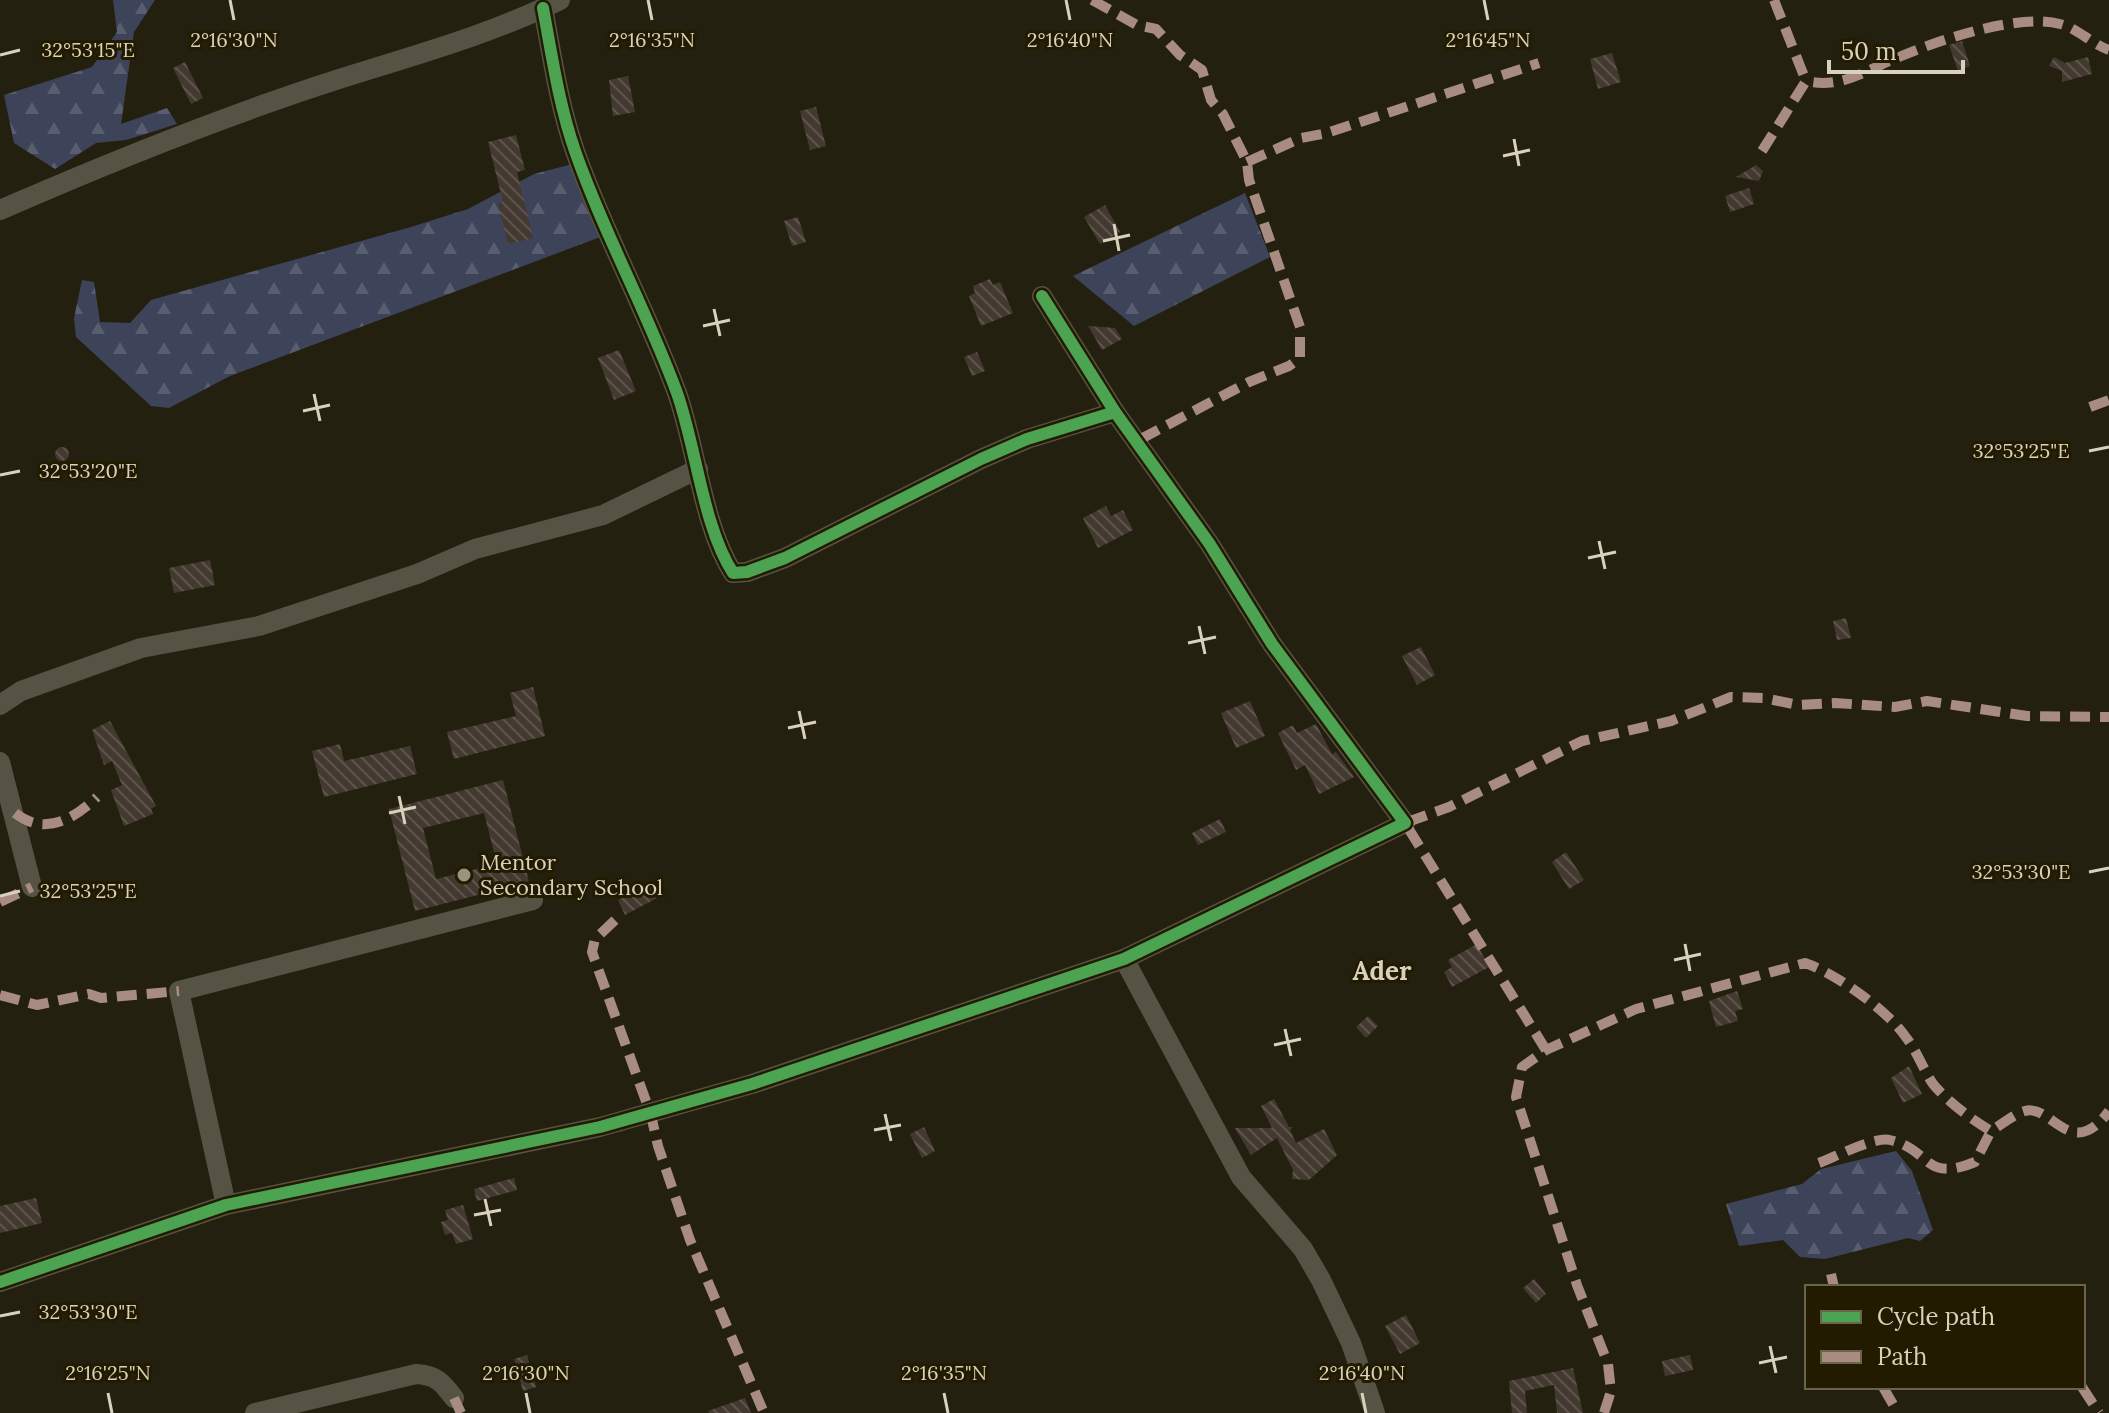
<svg xmlns="http://www.w3.org/2000/svg" width="2109" height="1413" font-family="Lora,serif">
<style>
.forest{fill:url(#forest-firs)}
.building{fill:url(#building-back-hatch);fill-rule:evenodd}
.lines{fill:none;stroke-linecap:round;stroke-linejoin:round}
.street{stroke:#565344;stroke-width:20}
.quiet{stroke:#a88b81;stroke-width:10;stroke-dasharray:20 10;stroke-linecap:butt}
.cycleway-casing{stroke:#231b00;stroke-width:17}
.cycleway{stroke:#4ca352;stroke-width:12}
.ticks{fill:none;stroke:#d8d2bd;stroke-width:3}
.poi-dot{fill:#999480;stroke:#231b00;stroke-width:3}
.labels{text-anchor:middle;dominant-baseline:central;stroke-width:6;stroke-linejoin:round;paint-order:stroke}
.poi-label{font-size:22px;fill:#d8d2bd;stroke:#231b00;text-anchor:start}
.quarter-label{font-size:26px;font-weight:bold;fill:#d8d2bd;stroke:#231b00}
.ticks-label{font-size:20px;text-anchor:middle;fill:#d8d2bd;stroke:#231b00;stroke-width:6;stroke-linejoin:round;paint-order:stroke}
</style>
<defs>
<pattern id="forest-firs" width="22" height="20" patternUnits="userSpaceOnUse" patternTransform="scale(2)"><rect width="22" height="20" fill="#3d4359"/><path d="M5 1l3.5 6h-7zM16 11l3.5 6h-7z" fill="#585d6f"/></pattern>
<pattern id="building-back-hatch" width="6" height="6" patternUnits="userSpaceOnUse" patternTransform="scale(2)"><rect width="6" height="6" fill="#433930"/><path d="M-1 5l2 2M0 0l6 6M5-1l2 2" fill="none" stroke="#5d554c"/></pattern>
</defs>
<rect width="100%" height="100%" fill="#24200f"/>
<g class="forest">
<path d="M113,0h42l-21,32 -13,92 46,-16 10,16 -51,16 -30,3 -41,26 -41,-26 -10,-48 88,-28 25,-35z"/>
<path d="M576,163l27,73 -373,140 -61,32 -18,-2 -75,-69 -2,-19 8,-38 12,2 6,40 30,1 21,-23 260,-73 57,-18 66,-35z"/>
<path d="M1245,193l25,64 -136,69 -61,-50z"/>
<path d="M1896,1151l16,20 21,59 -13,11 -12,-3 -83,21 -25,-2 -17,-17 -44,6 -13,-42 76,-20 19,-15z"/>
</g>
<g class="building">
<path d="M1962,41l8,25 -12,5 -9,-26z"/>
<path d="M1612,53l9,29 -23,7 -8,-30z"/>
<path d="M2054,57l11,6 23,-6 4,17 -30,8v-11l-13,-5z"/>
<path d="M185,62l18,36 -12,6 -18,-36z"/>
<path d="M628,76l7,36 -22,4 -4,-36z"/>
<path d="M816,107l10,39 -16,4 -10,-39z"/>
<path d="M516,135l9,35 -8,2 16,66 -25,6 -10,-41 5,-1 -15,-60z"/>
<path d="M1756,165l7,6 -4,10 -23,-4z"/>
<path d="M1749,188l5,16 -24,8 -5,-16z"/>
<path d="M1105,205l15,27 -20,12 -16,-27z"/>
<path d="M798,217l8,25 -14,4 -8,-25z"/>
<path d="M990,279l3,6 7,-3 13,31 -32,13 -12,-30 6,-3 -2,-7z"/>
<path d="M1088,326l27,2 7,11 -20,11z"/>
<path d="M619,350l17,41 -22,9 -16,-42z"/>
<path d="M977,352l8,19 -13,5 -8,-19z"/>
<circle cx="62" cy="454" r="7"/>
<path d="M1106,506l5,10 12,-6 10,20 -35,18 -15,-30z"/>
<path d="M210,560l5,25 -41,8 -5,-25z"/>
<path d="M1846,618l5,20 -14,2 -4,-19z"/>
<path d="M1421,647l14,28 -18,10 -15,-29z"/>
<path d="M533,687l12,49 -91,23 -7,-27 69,-16 -6,-23z"/>
<path d="M1250,701l15,35 -29,12 -15,-35z"/>
<path d="M110,721l46,85 -5,3 2,5 -29,12 -13,-36 11,-5 -10,-24 -8,4 -12,-35z"/>
<path d="M1316,724l16,30 4,-2 18,25 -35,17 -14,-29 -9,5 -18,-37 15,-8 4,8z"/>
<path d="M340,744l4,17 66,-15 7,28 -93,23 -12,-46z"/>
<path d="M503,780l26,102 -114,29 -26,-102zM484,813l13,51 -61,15 -13,-51z"/>
<path d="M1220,819l6,13 -28,13 -6,-12z"/>
<path d="M1566,852l18,28 -15,9 -17,-27z"/>
<path d="M650,884l7,14 -32,17 -7,-15z"/>
<path d="M1477,944l12,23 -37,20 -8,-15 8,-5 -4,-7z"/>
<path d="M1737,991l6,18 -8,2 3,10 -22,6 -7,-26z"/>
<path d="M1368,1016l10,10 -12,12 -10,-11z"/>
<path d="M1909,1066l13,28 -19,9 -12,-25z"/>
<path d="M1274,1099l15,28h4l-3,3 6,13 28,-14 13,26 -28,25 -17,-1 1,-9 -16,-32 -26,17 -16,-27h37l-11,-22z"/>
<path d="M924,1127l11,24 -13,7 -12,-24z"/>
<path d="M514,1178l3,12 -40,11 -3,-12z"/>
<path d="M36,1198l6,25 -42,10v-27z"/>
<path d="M463,1205l10,34 -17,5 -4,-11 -7,2 -4,-13 7,-2 -3,-10z"/>
<path d="M1534,1279l12,15 -10,9 -13,-15z"/>
<path d="M1406,1315l14,28 -20,11 -15,-28z"/>
<path d="M527,1355l9,32 -13,4 -9,-32z"/>
<path d="M1690,1355l3,15 -28,6 -3,-15z"/>
<path d="M1573,1368l10,45h-26l-3,-28 -29,6 2,22h-15l-3,-32z"/>
<path d="M745,1398l6,15h-42l-1,-2z"/>
</g>
<g class="lines">
<g class="street">
<path d="M543,8c9,48 16,97 32,143 29,83 72,160 102,242 19,53 26,134 56,180l14,-1 38,-14 196,-99 46,-20 88,-27"/>
<path d="M0,210c110,-48 221,-93 336,-130 75,-24 154,-45 224,-80"/>
<path d="M0,705l21,-14 120,-43 118,-22 158,-52 58,-25 128,-34 95,-46"/>
<path d="M0,762l32,125"/>
<path d="M1124,959l117,218 62,72 18,31 30,63 24,70"/>
<path d="M226,1205l-47,-214 354,-91"/>
<path d="M0,1282l226,-77 374,-78 152,-43 372,-125 281,-136 -133,-179 -63,-101 -94,-131 -73,-116"/>
<path d="M255,1413l161,-39c20,1 26,8 38,24"/>
</g>
<g class="quiet">
<path d="M1092,0l45,25 19,4 24,26 22,15 9,30 12,14 24,48 2,18 51,147v31l-11,8 -40,16 -114,60"/>
<path d="M1774,0l32,81"/>
<path d="M1762,151l44,-70c37,8 60,-11 93,-24 40,-17 119,-44 161,-33 17,4 32,20 49,26"/>
<path d="M1247,162l54,-24 26,-5 212,-70"/>
<path d="M2090,407l19,-7"/>
<path d="M15,813c29,23 58,7 82,-16"/>
<path d="M0,902l32,-15"/>
<path d="M615,920l-20,19 -3,13 59,163 7,31 32,94 74,173"/>
<path d="M0,995l37,10 52,-11 12,4 78,-7"/>
<path d="M1546,1050l-141,-227 44,-16 133,-66 89,-20 60,-24 33,1 34,7 37,-2 60,4 32,-6 100,15 82,1"/>
<path d="M1819,1163c16,-6 56,-27 71,-23 42,10 33,43 85,22l16,-31"/>
<path d="M1831,1274l3,13"/>
<path d="M1883,1387l15,26"/>
<path d="M2082,1387l17,26"/>
<path d="M454,1398l7,15"/>
<path d="M1604,1413l7,-22 -3,-27 -31,-79 -61,-188 6,-30 24,-17 90,-41 169,-46c30,10 82,47 100,73 12,15 19,35 28,48 15,18 38,35 58,47 10,-6 23,-17 34,-20 26,-8 46,52 84,0"/>
</g>
<g class="cycleway-casing">
<g id="cycleway">
<path d="M543,8c9,48 16,97 32,143 29,83 72,160 102,242 19,53 26,134 56,180l14,-1 38,-14 196,-99 46,-20 88,-27"/>
<path d="M0,1282l226,-77 374,-78 152,-43 372,-125 281,-136 -133,-179 -63,-101 -94,-131 -73,-116"/>
</g>
</g>
<use href="#cycleway" class="cycleway"/>
</g>
<path class="ticks" d="M230,0l4,20M648,0l4,20M1066,0l4,20M1484,0l4,20M0,55l20,-5M1514,139l5,27M1503,156l27,-6M1114,224l5,27M1103,241l27,-6M714,309l6,27M703,326l27,-6M314,394l6,27M303,411l27,-6M2089,451l20,-4M0,475l20,-4M1599,541l6,28M1588,558l28,-6M1199,626l6,28M1188,643l28,-6M799,711l6,28M788,728l28,-6M399,796l6,28M389,813l27,-6M2089,872l20,-4M0,896l20,-5M1685,944l5,27M1674,960l27,-6M1285,1029l6,27M1274,1045l27,-6M885,1114l6,27M874,1130l27,-5M485,1199l6,27M474,1215l27,-5M0,1316l20,-4M1770,1346l6,27M1759,1363l28,-6M108,1393l4,20M526,1393l4,20M944,1393l4,20M1362,1393l4,20"/>
<circle class="poi-dot" cx="464" cy="875" r="8"/>
<g class="labels">
<g class="poi-label">
<text x="480" y="862">Mentor<tspan x="480" dy="25">Secondary School</tspan></text>
</g>
<g class="quarter-label">
<text x="1382" y="970">Ader</text>
</g>
</g>
<g class="ticks-label">
<text x="234" y="47">2°16'30"N</text>
<text x="652" y="47">2°16'35"N</text>
<text x="1070" y="47">2°16'40"N</text>
<text x="1488" y="47">2°16'45"N</text>
<text x="88" y="57">32°53'15"E</text>
<text x="2021" y="458">32°53'25"E</text>
<text x="88" y="478">32°53'20"E</text>
<text x="2021" y="879">32°53'30"E</text>
<text x="88" y="898">32°53'25"E</text>
<text x="88" y="1319">32°53'30"E</text>
<text x="108" y="1380">2°16'25"N</text>
<text x="526" y="1380">2°16'30"N</text>
<text x="944" y="1380">2°16'35"N</text>
<text x="1362" y="1380">2°16'40"N</text>
</g>
<rect x="1805" y="1285" width="280" height="104" fill="#231b00" stroke="#6b644c" stroke-width="2"/>
<rect x="1821" y="1311" width="40" height="12" fill="#4ca352" stroke="#6b644c" stroke-width="2"/>
<text x="1877" y="1325" font-size="24" fill="#d8d2bd">Cycle path</text>
<rect x="1821" y="1351" width="40" height="12" fill="#a88b81" stroke="#6b644c" stroke-width="2"/>
<text x="1877" y="1365" font-size="24" fill="#d8d2bd">Path</text>
<path d="M1829 60v12h134v-12" fill="none" stroke="#d8d2bd" stroke-width="4"/>
<text x="1841" y="60" font-size="24" fill="#d8d2bd" stroke="#231b00" stroke-width="6" paint-order="stroke">50 m</text>
</svg>
